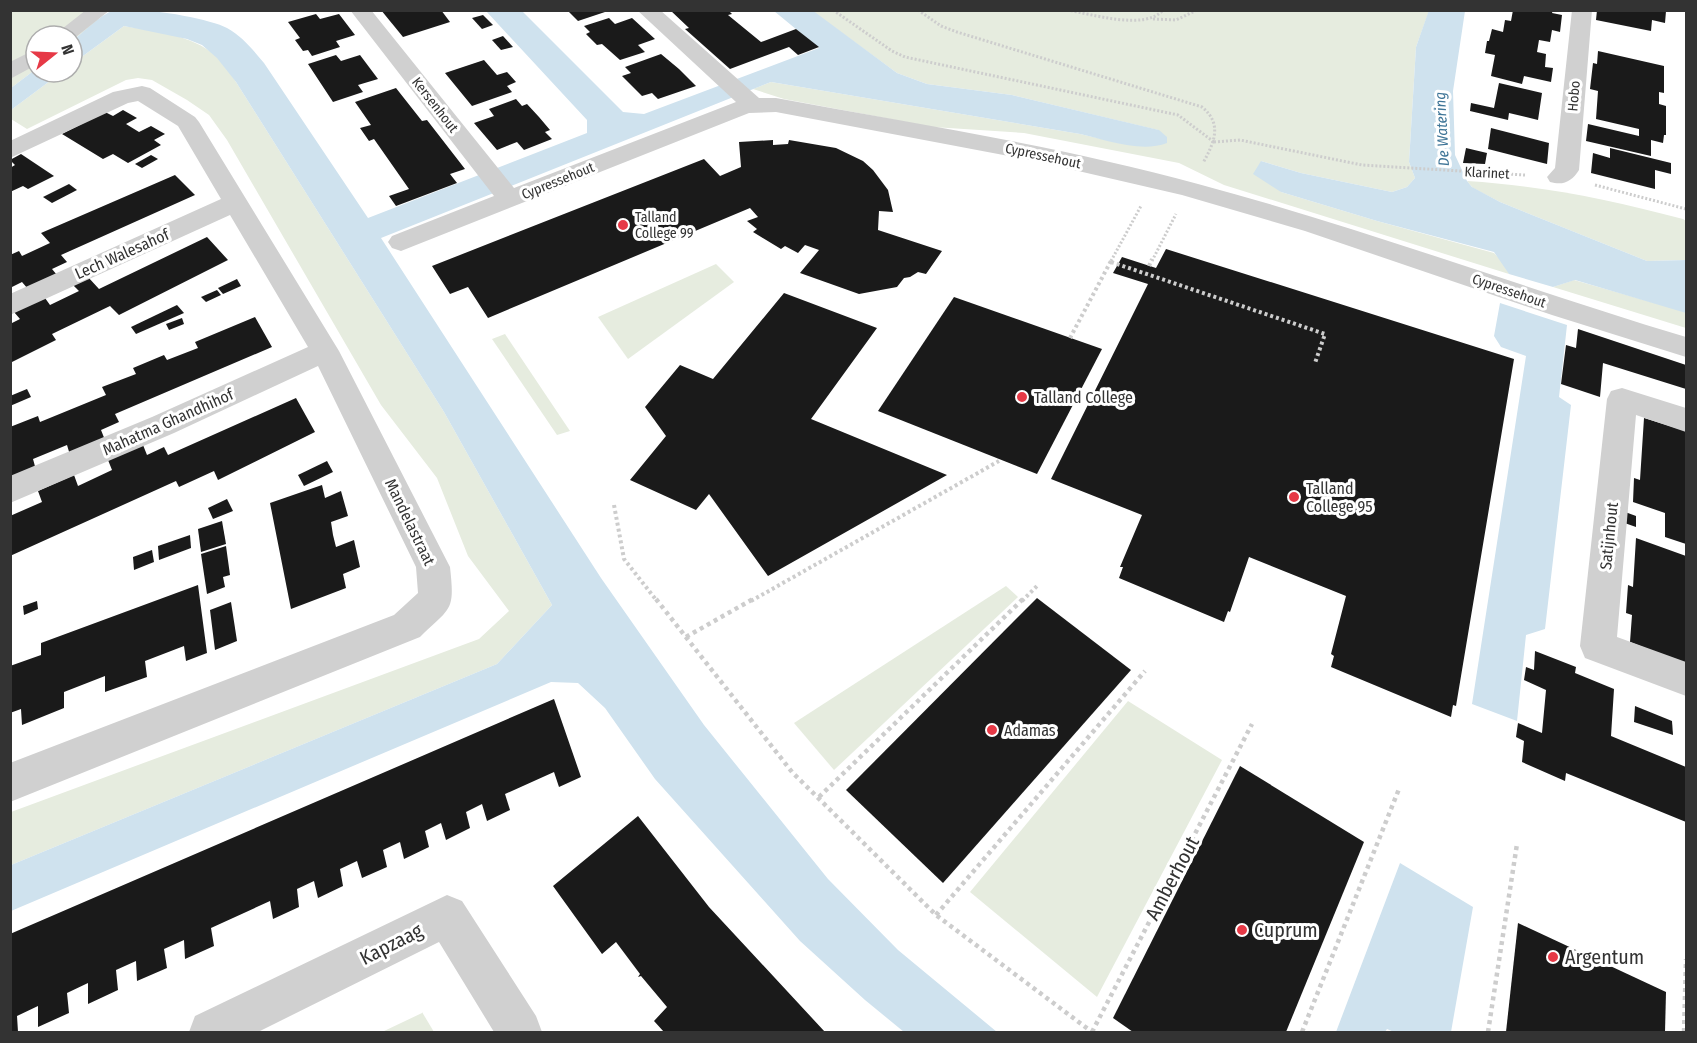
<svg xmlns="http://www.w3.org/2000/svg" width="1697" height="1043" font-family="'Fira Sans Condensed',sans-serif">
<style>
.green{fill:#e6ecdf}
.water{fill:#cfe2ee}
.building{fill:#1a1a1a}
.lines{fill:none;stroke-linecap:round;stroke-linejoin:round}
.path-far2{stroke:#cdcdcd;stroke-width:3;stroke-dasharray:2 2;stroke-linecap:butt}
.path-far1{stroke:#cdcdcd;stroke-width:4;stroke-dasharray:3 3;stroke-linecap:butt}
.path{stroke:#cdcdcd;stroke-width:4.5;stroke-dasharray:4 4;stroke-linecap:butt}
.minor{fill:#d0d0d0;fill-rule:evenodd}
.poi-dot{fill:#e63946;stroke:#fff;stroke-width:2}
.labels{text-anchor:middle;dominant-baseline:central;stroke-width:6;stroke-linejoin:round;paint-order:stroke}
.far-street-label{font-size:14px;fill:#333;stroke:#fff}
.far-poi-label{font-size:14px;fill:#333;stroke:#fff;text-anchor:start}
.far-water-label{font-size:15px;font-style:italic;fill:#3f7597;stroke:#fff}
.street-label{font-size:16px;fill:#333;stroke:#fff}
.poi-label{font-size:16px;fill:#333;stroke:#fff;text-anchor:start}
.near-street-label{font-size:20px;fill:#333;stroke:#fff}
.near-poi-label{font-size:20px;fill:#333;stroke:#fff;text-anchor:start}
</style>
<rect width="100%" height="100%" fill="#fff"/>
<g class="green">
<path d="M11,11h82l-5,4 11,5 -27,21v-5h-36v33l-25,19z"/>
<path d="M812,11h617l-13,36 -7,115 6,16 -8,9 -15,5 -91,-19 -40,-12 20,31 96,29 117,32 10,10 5,11 -285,-89 -45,-22 -155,-30 -91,-6 -149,-28 -31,-10 18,-7 309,52 44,10 34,-14 -146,-35 -85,-11 -30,-11z"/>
<path d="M124,26c31,6 67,8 92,30 8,7 14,17 20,26l208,330 108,193 -55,59 -486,201v-53l468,-173 30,-28 -41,-55 -31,-78 -56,-73 -154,-265 -18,-25 -22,-15 -35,-20 -14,-2 -12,2 -99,49 -16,-10v-9l51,-38h10v-8z"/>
<path d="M1467,181c77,5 141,18 216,38l3,2v39l-39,1 -147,-59 -27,-14z"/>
<path d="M716,264l18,18 -106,77 -30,-42z"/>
<path d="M1574,280l112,32v16l-133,-41z"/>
<path d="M505,334l65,97 -13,4 -65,-96z"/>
<path d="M1006,586l12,11 -184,173 -40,-47z"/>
<path d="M1128,701l94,59 -125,237 -127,-105z"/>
<path d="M422,1012l12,20h-52l40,-19z"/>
</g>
<g class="water">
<path d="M812,10l85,63 30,11 85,11 147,35 8,7v6c-26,10 -61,-3 -87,-9l-309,-52 -390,156 220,340 103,147 124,154 70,71 99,82h-93l-39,-32 -65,-59 -145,-162 -50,-71 -27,-25 -27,-1 -540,229v-46l486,-201 55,-59 -108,-193 -208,-330 -19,-24 -15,-13 -15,-6 -63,-13 -52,38v-23c10,-7 30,-28 41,-30 20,-6 96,7 114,17 15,8 26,22 37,35l104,155 219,-85v-13l-101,-109h36l101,101 21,2 175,-66 -45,-37z"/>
<path d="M1429,10l36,1 -12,80 2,64 12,26 5,6 28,15 147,59 39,-1v53l-111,-33 -22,7 -44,-13 -15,-22 -117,-31 -96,-29 -28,-18 8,-13 40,12 91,19 15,-5 8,-9 -6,-16 7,-115z"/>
<path d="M36,69v3h26l-51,38v-22z"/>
<path d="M1500,303l67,22 -8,72 12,8 -26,224 -19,6 -9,86 -45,-17 54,-348 -25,-9 -7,-11z"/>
<path d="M1400,863l73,44 -22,125h-57l-7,-3 -2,3h-49z"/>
</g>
<g class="building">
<path d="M381,10h60l9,12 -47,15z"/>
<path d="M567,10h41v1l-30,10z"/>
<path d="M670,10h58l4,4 -4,1 33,27 35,-13 23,18 -21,8 -9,-8 -59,22 -45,-40 4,-1z"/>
<path d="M1513,10h40l-1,3 10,2 -2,17 -8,-2 -2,12 -11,-2 -2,12 9,2 -1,13 8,1 -2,14 -27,-6 -2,8 -31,-8 4,-21 -10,-2 2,-12h2l3,-12 11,3 2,-12 6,1z"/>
<path d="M1597,10h67l2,1 -1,12 -13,-3 -1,11 -55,-11z"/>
<path d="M316,14l4,5 19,-5 16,21 -19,6 4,6 -28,9 -4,-6 -5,1 -8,-11 5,-2 -12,-16z"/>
<path d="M483,15l10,10 -11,4 -10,-11z"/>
<path d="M609,18l6,6 17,-6 23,21 -17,6 7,7 -25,8 -18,-16 -5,1 -11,-11 4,-2 -6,-6z"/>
<path d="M503,36l10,11 -12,3 -9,-10z"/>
<path d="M1598,51l66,15v27l-5,-1v12l7,2v29h-2l-1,8 -12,-3v16l-65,-15 2,-17 51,12v-7l-43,-10 2,-28 -8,-2 3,-26 4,1z"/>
<path d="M661,54l18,15 17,17 -38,13 -6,-6 -10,3 -20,-20 9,-3 -6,-6z"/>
<path d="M336,55l5,6 19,-6 18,24 -20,6 5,7 -30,10 -25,-38z"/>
<path d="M484,60l13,15 10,-3 9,10 -9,4 5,6 -40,14 -27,-33z"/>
<path d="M1499,83l43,10 -4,27 -29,-7 -1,7 -38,-9 1,-8 23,5z"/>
<path d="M396,88l26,33 5,-1 38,49 -15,5 7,9 -61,23 -7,-10 20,-7 -35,-50 -5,2 -9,-13 11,-3 -16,-23z"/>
<path d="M516,99l6,7 5,-2 12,13 11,13 -5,2 7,7 -28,11 -7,-8 -20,8 -23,-27 20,-7 -5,-7z"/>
<path d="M123,110l14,8 -11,6 13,8 12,-6 14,8 -11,6 7,5 -33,18 -15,-9 -10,5 -41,-25 43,-22 8,4z"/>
<path d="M1491,128l58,15 -2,21 -59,-15z"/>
<path d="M773,140v5l15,-1 1,-4 47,8 27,13 10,9 15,20 5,22 -14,-1 -1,19 64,21 -16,23 -8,-2 -8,5 -6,1 -7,9 -38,7 -59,-21 19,-23 -14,-5 -7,8 -13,-7 -4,3 -28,-17 4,-3 -10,-8 11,-4 -8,-9 -262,110 -20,-31 -18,7 -18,-28 272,-107 16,17 21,-9 -2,-25z"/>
<path d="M1466,148l21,5 -2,11 -22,-1z"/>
<path d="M1610,148l61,15v11l-16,-4v19l-64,-16 2,-20 17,5z"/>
<path d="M21,154l33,22 -26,13 -5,-3 -13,6v-24l5,-3 -5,-5z"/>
<path d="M151,155l7,4 -16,9 -7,-4z"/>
<path d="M175,175l20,20 -134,60 6,7 -15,7 5,6 -29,14 -6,-7 -12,6v-33l9,-4 3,5 28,-13 -9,-10z"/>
<path d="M69,184l8,6 -25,13 -9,-6z"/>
<path d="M207,237l21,23 -109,55 -9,-9 -58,28 4,6 -46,23v-39l10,-5 -6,-7 31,-14 5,7 29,-14 -6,-6 15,-8 11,12z"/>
<path d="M1166,249l348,110 -58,347 -3,-1 -2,12 -120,-50 3,-11 -3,-2 15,-58 -97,-39 -19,55 -2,-1 -4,11 -105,-44 4,-11h-3l22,-52 -91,-36 97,-195 -35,-11 9,-16 34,11z"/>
<path d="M237,279l4,7 -18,8 -5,-6z"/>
<path d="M217,290l4,5 -15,7 -5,-5z"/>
<path d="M784,293l93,35 -66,91 136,56 -179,101 -59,-82 -13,16 -66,-30 36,-44 -21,-29 35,-42 33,14z"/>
<path d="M954,297l148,52 -65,125 -159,-63z"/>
<path d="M177,305l7,8 -48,21 -5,-7z"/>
<path d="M255,317l17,30 -157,67 4,8 -18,8 4,10 -35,15 -3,-10 -34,14 3,11 -26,11v-54l28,-11 2,6 66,-27 -4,-8 34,-13 -3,-6 31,-13 3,5 31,-12 -3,-6z"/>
<path d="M182,318l2,6 -15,6 -3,-6z"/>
<path d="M1578,329l108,36v24l-83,-26 -3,34 -39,-13 5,-39 10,3z"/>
<path d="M27,389l4,8 -21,9v-10z"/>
<path d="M296,398l19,34 -97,48 -4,-9 -35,16 -3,-6 -166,75v-40l32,-14 -4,-11 36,-16 4,11 34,-16 -4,-10 35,-15 4,10 17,-8 4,8z"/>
<path d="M1644,418l42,13v113l-21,-7v-24l-32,-11 1,-24 6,2z"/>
<path d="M327,461l6,11 -29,14 -6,-11z"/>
<path d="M322,485l3,13 16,-7 7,25 -17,6 2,13 3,12 18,-7 6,27 -17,7 3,14 -55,21 -21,-106z"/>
<path d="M227,499l6,12 -20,8 -5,-11z"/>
<path d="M1617,509l19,7v11l-20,-7z"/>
<path d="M222,521l4,23 -25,8 -3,-23z"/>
<path d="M190,535l1,13 -32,12 -1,-14z"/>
<path d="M1636,538l50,18v108l-56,-22 2,-27 -6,-2 2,-28 5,2z"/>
<path d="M226,546l4,29 -7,2 2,10 -18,7 -6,-40z"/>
<path d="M152,550l2,12 -20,8 -1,-13z"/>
<path d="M198,585l9,68 -21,8 -2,-15 -39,15 2,16 -42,15v-16l-41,16v16l-42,17 -1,-16 -11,4v-47l31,-11v-12z"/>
<path d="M1037,598l94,72 -188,213 -97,-93z"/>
<path d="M37,601l1,8 -14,6 -1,-9z"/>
<path d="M231,602l6,39 -22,9 -5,-40z"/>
<path d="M1535,651l41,16 -1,6 39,16 -3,47 75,31v55l-120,-49 -1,8 -43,-19 2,-21 -8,-4 2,-14 24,10 4,-43 -22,-10 2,-13 8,3z"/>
<path d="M554,699l27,78 -22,10 -5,-15 -49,22 5,16 -23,11 -5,-17 -16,8 4,16 -24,12 -5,-17 -16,8 4,16 -25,12 -4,-17 -17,8 4,17 -25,11 -5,-17 -17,8 3,17 -25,12 -4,-17 -17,8 2,18 -26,12 -3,-18 -59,27 3,18 -29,13 -1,-19 -20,9 3,19 -30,13 -1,-20 -20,9 2,20 -30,14v-21l-21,10 2,20 -31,14v-21l-21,10 1,16h-8v-98z"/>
<path d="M1635,706l37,15 1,14 -39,-13z"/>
<path d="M1240,766l124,76 -78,190h-153l-20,-14z"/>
<path d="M638,816l71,91 116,125h-161l-10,-11 13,-14 -26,-31 -3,1 2,-3 -24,-32 -14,12 -49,-68z"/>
<path d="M1518,923l148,69 -1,40h-159z"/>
</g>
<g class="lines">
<g class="path-far2">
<path d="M833,10l59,41 13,6 273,58 36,27"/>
<path d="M918,10l23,16 16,6 245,75c21,17 12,36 1,56"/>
<path d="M1067,10c25,4 78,21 96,0"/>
<path d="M1153,19l23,1 21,-10"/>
<path d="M1214,142l26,-2 122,25 163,10"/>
<path d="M1595,185l91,24"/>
<path d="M1111,261l30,-55"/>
<path d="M1152,261l24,-47"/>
</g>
<g class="path-far1">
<path d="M1111,262l214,72 -10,29"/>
<path d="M1149,266l3,-7"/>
<path d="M1070,338l42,-79"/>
<path d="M614,505l10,54 33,42"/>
<path d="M751,601l248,-140"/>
<path d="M1022,601l15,-15"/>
</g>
<g class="path">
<path d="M656,599l136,173 144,143 156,117"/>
<path d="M686,637l67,-38"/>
<path d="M819,797l204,-198"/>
<path d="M936,915l209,-244"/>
<path d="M1092,1032l160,-308"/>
<path d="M1302,1032l97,-243"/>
<path d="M1488,1032l29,-188"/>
<path d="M1684,1032l2,-73"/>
</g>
<g class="minor">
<path d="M86,10h24l-38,30v-4h-19z"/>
<path d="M350,10h21l143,178 222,-86 -99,-92h23l99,88h17c141,26 284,48 422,86 165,44 325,104 488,153v20l-134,-42 -247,-84 -123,-36 -147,-34 -259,-49 -27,1 -348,138 -9,-3 -4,-6 4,-6 102,-40z"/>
<path d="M1572,10h20l-13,160c-7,11 -15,16 -29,12l-3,-5 8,-9z"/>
<path d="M36,49v16l-26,14v-17z"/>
<path d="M142,86l8,2 45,29 4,5 140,229 111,216c5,45 1,40 -30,70l-410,165v-39l384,-148 24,-22 -2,-26 -98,-201 -144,67 -164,70v-27l142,-59 156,-70 -78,-132 -220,100v-21l211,-95 -43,-73 -40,-25 -10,2 -118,55v-17l103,-49z"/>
<path d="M1622,388l64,20v24l-50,-17 -19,222 69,25v34l-101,-38 -5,-12 27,-247 4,-8z"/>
<path d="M447,895l15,6 74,115 6,16h-48l-55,-90 -181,90h-69l6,-16z"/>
</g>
</g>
<g class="poi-dot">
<circle cx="623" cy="225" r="6"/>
<circle cx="1022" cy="397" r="6"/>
<circle cx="1294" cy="497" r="6"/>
<circle cx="992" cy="730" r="6"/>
<circle cx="1242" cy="930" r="6"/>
<circle cx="1553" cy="957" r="6"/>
</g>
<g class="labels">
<g class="far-street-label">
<text transform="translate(1574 96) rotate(-85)">Hobo</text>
<text transform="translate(435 105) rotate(52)">Kersenhout</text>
<text transform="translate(1043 156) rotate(12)">Cypressehout</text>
<text transform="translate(1487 173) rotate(3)">Klarinet</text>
<text transform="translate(558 181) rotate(-22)">Cypressehout</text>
<text transform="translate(1509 291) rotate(19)">Cypressehout</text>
</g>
<g class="far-poi-label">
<text x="635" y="217">Talland<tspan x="635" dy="16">College 99</tspan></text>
</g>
<g class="far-water-label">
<text transform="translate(1442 129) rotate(-93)">De Watering</text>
</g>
<g class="street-label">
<text transform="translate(122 254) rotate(-24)">Lech Walesahof</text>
<text transform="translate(168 422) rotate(-24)">Mahatma Ghandhihof</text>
<text transform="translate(410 522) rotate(64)">Mandelastraat</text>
<text transform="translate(1609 536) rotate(-84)">Satijnhout</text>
</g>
<g class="poi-label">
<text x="1034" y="397">Talland College</text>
<text x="1306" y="488">Talland<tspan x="1306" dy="18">College 95</tspan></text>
<text x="1004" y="730">Adamas</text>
</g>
<g class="near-street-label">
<text transform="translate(1172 878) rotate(-62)">Amberhout</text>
<text transform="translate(391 944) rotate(-27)">Kapzaag</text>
</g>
<g class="near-poi-label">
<text x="1254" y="930">Cuprum</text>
<text x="1565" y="957">Argentum</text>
</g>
</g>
<rect width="1697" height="1043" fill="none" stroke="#333333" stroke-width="24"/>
<g transform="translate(54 54) rotate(72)"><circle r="28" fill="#ffffff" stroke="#adadad" stroke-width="1.5"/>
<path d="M0-4.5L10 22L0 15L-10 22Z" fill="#e63946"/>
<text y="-9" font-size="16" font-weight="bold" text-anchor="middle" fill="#333333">N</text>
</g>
</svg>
